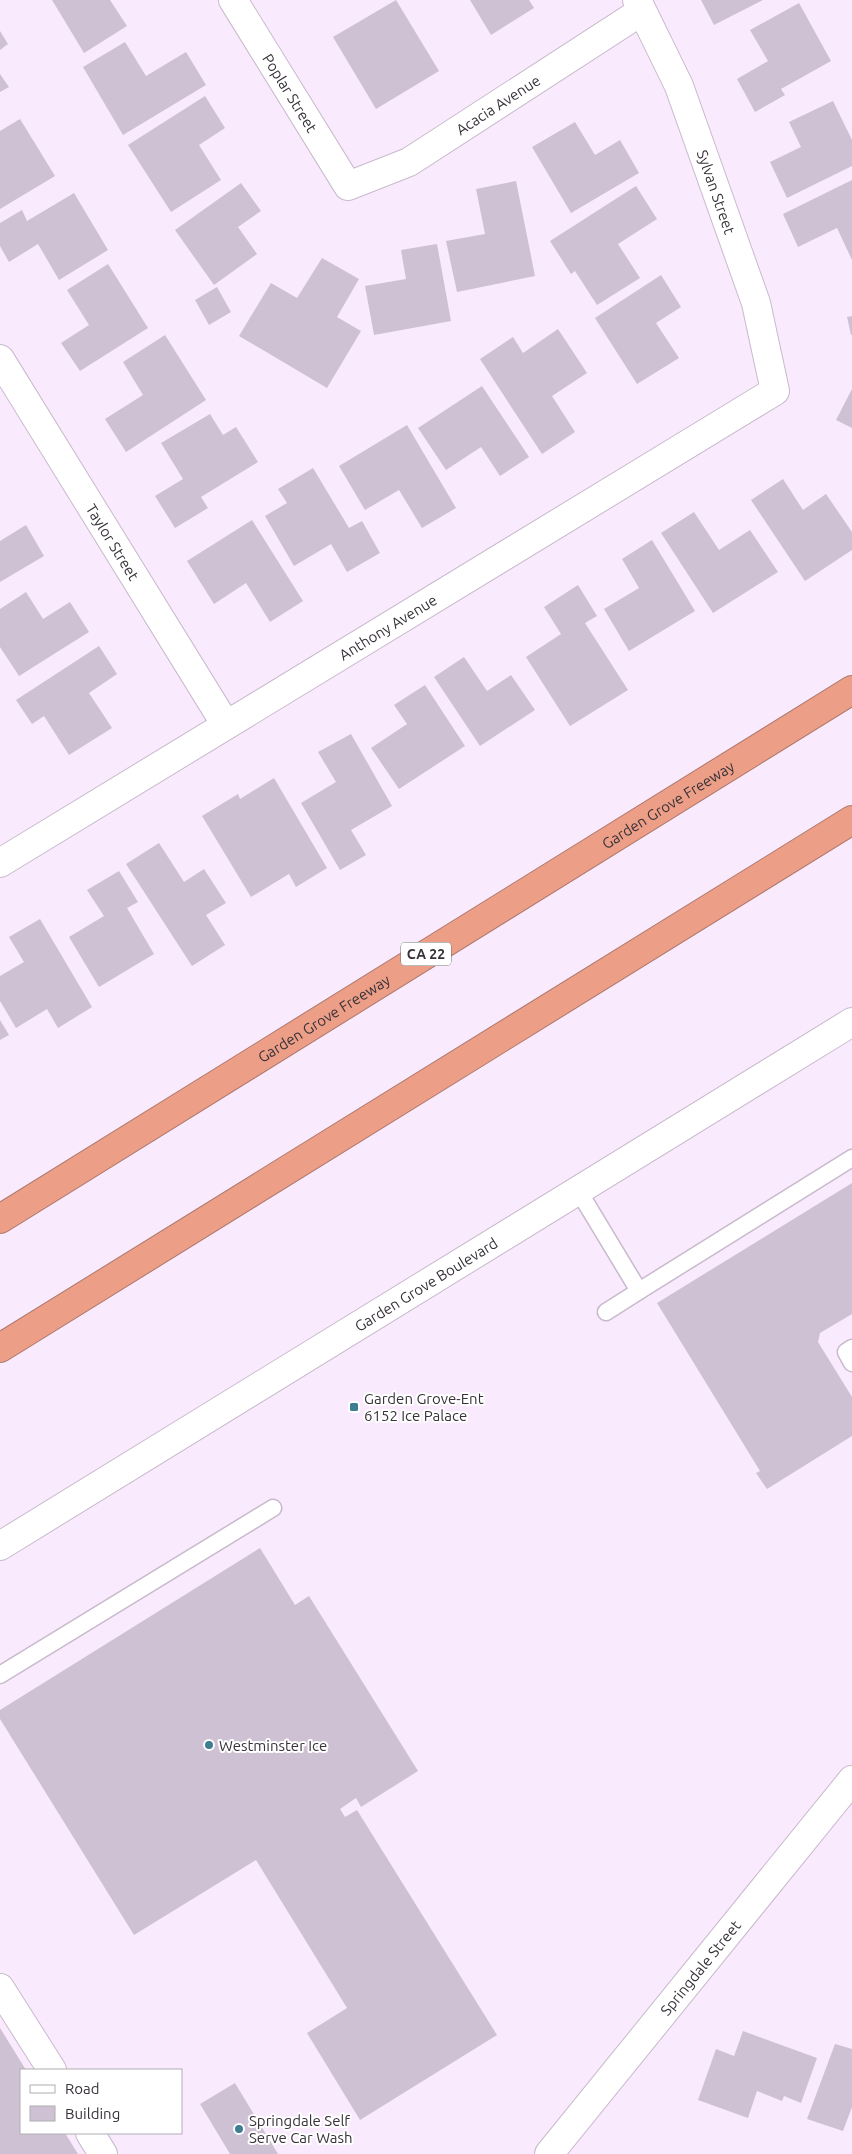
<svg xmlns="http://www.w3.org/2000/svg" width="852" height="2154" font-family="Ubuntu,sans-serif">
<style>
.building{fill:#cfc1d4}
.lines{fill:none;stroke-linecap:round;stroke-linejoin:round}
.service-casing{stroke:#c8bacc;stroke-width:19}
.minor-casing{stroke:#c8bacc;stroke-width:30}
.secondary-casing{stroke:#c8bacc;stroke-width:30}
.motorway-casing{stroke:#ad786c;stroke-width:30}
.service{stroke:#fff;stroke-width:16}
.minor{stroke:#fff;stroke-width:28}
.secondary{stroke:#fff;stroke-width:28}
.motorway{stroke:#ec9e87;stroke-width:28}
.poi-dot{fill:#3e7e92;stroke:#fff;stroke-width:2}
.labels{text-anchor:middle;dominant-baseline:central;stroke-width:4;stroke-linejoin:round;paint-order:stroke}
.shield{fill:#fff;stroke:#737074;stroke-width:1}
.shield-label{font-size:14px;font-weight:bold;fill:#373239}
.street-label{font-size:15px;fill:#373239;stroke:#fff}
.poi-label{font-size:15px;fill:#373239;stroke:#fff;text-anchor:start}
</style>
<rect width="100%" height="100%" fill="#f9eafd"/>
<g class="building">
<path d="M52,0h58l17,26 -43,27z"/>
<path d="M396,0l43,71 -63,38 -43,-72z"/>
<path d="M470,0h59l5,8 -43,27z"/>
<path d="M701,0h62l-49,25z"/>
<path d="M799,3l32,58 -50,28 4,6 -30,17 -18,-33 31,-18 -18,-31z"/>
<path d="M0,31l8,13 -8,6z"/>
<path d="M125,42l21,34 40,-24 20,33 -83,50 -40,-68z"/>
<path d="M0,74l9,13 -9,5z"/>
<path d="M205,96l20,32 -26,17 22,35 -50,32 -43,-67z"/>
<path d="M833,101l19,39v26l-65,32 -17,-36 31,-15 -12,-25z"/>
<path d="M20,119l35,57 -55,33v-78z"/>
<path d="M575,122l20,33 25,-15 19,33 -68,40 -39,-66z"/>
<path d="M852,180v80l-15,-32 -39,19 -15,-33z"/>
<path d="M516,181l19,95 -78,16 -11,-51 39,-7 -9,-45z"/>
<path d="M241,183l20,28 -23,16 19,27 -43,31 -39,-55z"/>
<path d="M636,186l21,33 -39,25 22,34 -43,27 -22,-34 -4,3 -21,-33z"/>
<path d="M74,193l34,57 -49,30 -21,-36 -29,18 -9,-16v-23l22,-13 5,11z"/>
<path d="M437,244l14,77 -77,14 -9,-49 41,-7 -5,-29z"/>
<path d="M322,258l37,21 -22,38 24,14 -34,57 -88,-52 32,-53 26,15z"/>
<path d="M108,264l40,64 -68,43 -19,-28 28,-18 -22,-35z"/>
<path d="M661,275l20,32 -25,16 23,35 -42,26 -42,-66z"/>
<path d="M217,287l14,25 -22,13 -14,-25z"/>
<path d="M852,316v19h-1l-4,-18z"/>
<path d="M558,329l29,44 -35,23 23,36 -33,22 -62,-95 33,-22 10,16z"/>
<path d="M165,335l41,65 -80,52 -21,-33 38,-24 -20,-33z"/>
<path d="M482,386l47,71 -29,19 -19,-29 -35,23 -28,-42z"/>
<path d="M852,389v39l-16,-8z"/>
<path d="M210,414l13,21 13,-8 22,35 -57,35 7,11 -33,20 -20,-32 28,-17 -22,-36z"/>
<path d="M407,425l49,83 -34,20 -23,-38 -34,20 -26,-44z"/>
<path d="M313,468l36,60 13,-7 18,32 -33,19 -16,-28 -37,22 -29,-50 22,-13 -9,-14z"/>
<path d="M783,479l20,31 23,-16 26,38v18l-47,31 -54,-81z"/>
<path d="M694,512l25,38 31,-20 28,42 -65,41 -52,-80z"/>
<path d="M252,520l51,81 -33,21 -24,-39 -32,21 -27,-43z"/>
<path d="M26,525l18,31 -44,26v-41z"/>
<path d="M652,540l43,71 -66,40 -25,-42 35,-21 -17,-29z"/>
<path d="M578,585l19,31 -12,7 43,67 -58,36 -44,-69 35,-23 -17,-27z"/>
<path d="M26,592l17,27 27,-17 19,30 -70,44 -19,-29v-38z"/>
<path d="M99,646l18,28 -28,19 23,35 -43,27 -25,-39 -12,8 -16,-24z"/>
<path d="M464,657l23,34 24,-16 24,35 -55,36 -46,-69z"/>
<path d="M425,685l40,61 -66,43 -28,-41 36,-24 -13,-19z"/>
<path d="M351,734l41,72 -41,24 15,25 -26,15 -39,-67 35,-21 -18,-30z"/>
<path d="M274,778l53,90 -31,19 -7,-13 -38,23 -49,-81 36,-22 2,5z"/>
<path d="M159,843l25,39 20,-13 22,34 -20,12 19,30 -33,21 -66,-102z"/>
<path d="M119,871l19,31 -11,6 27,46 -55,33 -30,-50 35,-21 -17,-26z"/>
<path d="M40,919l52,88 -34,21 -11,-19 -31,19 -16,-27v-25l24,-14 -15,-25z"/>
<path d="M0,1020l9,15 -9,5z"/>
<path d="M852,1183v131l-32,19 -2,9 34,55v39l-85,53 -11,-16 4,-2 -103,-168z"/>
<path d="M260,1548l35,57 14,-9 109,175 -57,36 -5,-9 -16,11 5,8 12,-7 140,225 -137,85 -53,-87 40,-25 -91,-148 -122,75 -134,-216v-9z"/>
<path d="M0,2028l26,42h-5v63h44l13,21h-78z"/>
<path d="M743,2031l74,27 -16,45 -17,-7 -2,5 -25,-10 -9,27 -50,-18 18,-51 18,7z"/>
<path d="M835,2044l17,5v58l-9,24 -36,-12z"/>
<path d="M235,2083l43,71h-48l-30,-50z"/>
</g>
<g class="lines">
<g class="service-casing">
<g id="service">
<path d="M578,1190l61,101 213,-133"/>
<path d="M606,1312l33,-21"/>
<path d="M852,1348l-6,4 6,11"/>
<path d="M0,1675l273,-167"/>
</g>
</g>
<g class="minor-casing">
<g id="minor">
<path id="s1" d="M233,0l115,186 61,-24 233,-151"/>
<path id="s2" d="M0,359l226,366"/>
<path id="s3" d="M0,863l775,-472 -19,-88 -77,-217 -42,-86"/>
<path d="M0,1988l52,82"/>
<path d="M90,2133l13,21"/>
</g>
</g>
<g class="secondary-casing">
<g id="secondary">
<path id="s4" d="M0,1546l852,-524"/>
<path id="s5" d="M549,2154l303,-374"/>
</g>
</g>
<g class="motorway-casing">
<g id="motorway">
<path id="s6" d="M0,1219l852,-529"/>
<path d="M0,1348l852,-528"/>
</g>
</g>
<use href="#service" class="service"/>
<use href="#minor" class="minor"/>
<use href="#secondary" class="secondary"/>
<use href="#motorway" class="motorway"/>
</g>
<g class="poi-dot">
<rect x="349" y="1402" width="10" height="10" rx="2.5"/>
<circle cx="209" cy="1745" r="5"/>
<circle cx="239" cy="2129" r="5"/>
</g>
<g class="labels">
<rect class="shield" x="401" y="942.5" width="50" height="23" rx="4"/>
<g class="shield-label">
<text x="426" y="954">CA 22</text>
</g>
<g class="street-label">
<text stroke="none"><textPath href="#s1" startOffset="109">Poplar Street</textPath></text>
<text stroke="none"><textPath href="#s1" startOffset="390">Acacia Avenue</textPath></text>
<text transform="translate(716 192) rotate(71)">Sylvan Street</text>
<text stroke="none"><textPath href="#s2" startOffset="215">Taylor Street</textPath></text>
<text stroke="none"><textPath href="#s3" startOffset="454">Anthony Avenue</textPath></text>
<text stroke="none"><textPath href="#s6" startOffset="786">Garden Grove Freeway</textPath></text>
<text stroke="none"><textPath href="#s6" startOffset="381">Garden Grove Freeway</textPath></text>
<text stroke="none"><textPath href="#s4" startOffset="500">Garden Grove Boulevard</textPath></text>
<text stroke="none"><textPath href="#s5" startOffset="240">Springdale Street</textPath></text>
</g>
<g class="poi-label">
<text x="364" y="1398">Garden Grove-Ent<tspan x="364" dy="17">6152 Ice Palace</tspan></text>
<text x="219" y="1745">Westminster Ice</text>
<text x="249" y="2120">Springdale Self<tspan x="249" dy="17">Serve Car Wash</tspan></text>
</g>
</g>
<rect x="20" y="2069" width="162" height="65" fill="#ffffff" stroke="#afadb0"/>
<rect x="30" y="2085" width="25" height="8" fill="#ffffff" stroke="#afadb0"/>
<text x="65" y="2094" font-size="15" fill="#373239">Road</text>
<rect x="30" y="2106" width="25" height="15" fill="#cfc1d4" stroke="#afadb0"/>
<text x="65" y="2119" font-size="15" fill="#373239">Building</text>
</svg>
